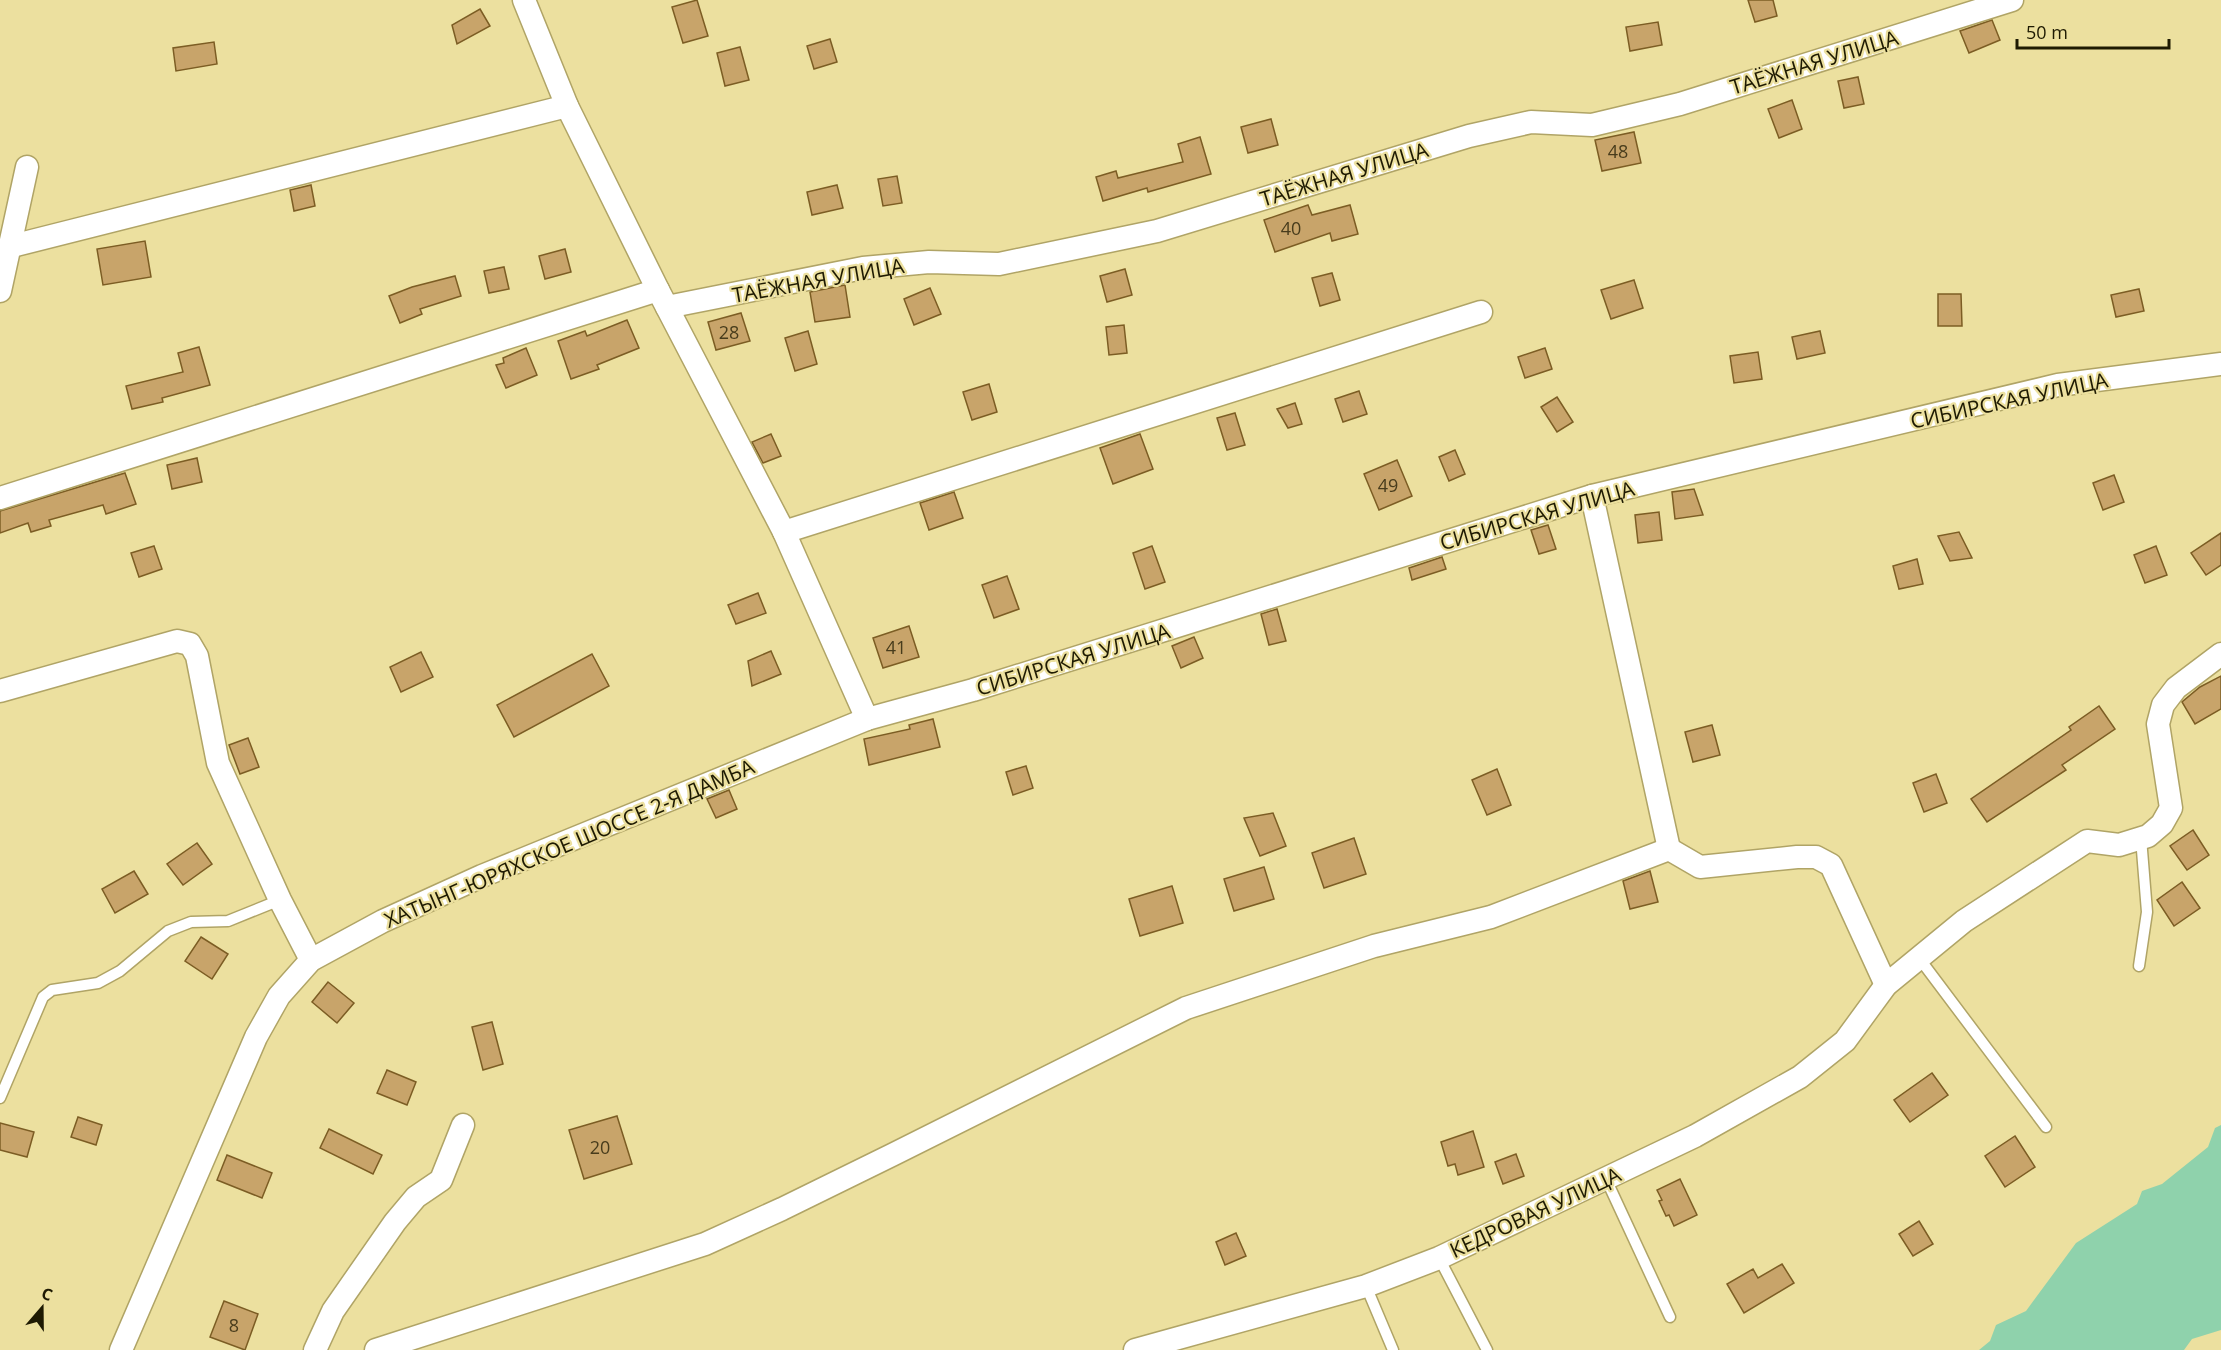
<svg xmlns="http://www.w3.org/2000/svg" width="2221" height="1350" font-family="'Open Sans',sans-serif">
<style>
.water{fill:#8fd2ac}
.building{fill:#c8a46a;stroke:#7c5d24;stroke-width:1.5}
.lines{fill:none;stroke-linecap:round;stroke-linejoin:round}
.service-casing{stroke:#b0a466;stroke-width:13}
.minor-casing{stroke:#b0a466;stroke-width:25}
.service{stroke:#fff;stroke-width:10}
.minor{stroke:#fff;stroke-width:22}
.labels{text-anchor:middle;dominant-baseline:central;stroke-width:4.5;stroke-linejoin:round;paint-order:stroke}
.number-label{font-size:18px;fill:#483c1c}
.street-label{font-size:21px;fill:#1e1a02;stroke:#ece09f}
</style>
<rect width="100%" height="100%" fill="#ece09f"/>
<path class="water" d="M2221,1125v205l-29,9 -8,11h-205l11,-9 6,-16 30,-14 50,-68 61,-39 5,-13 20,-7 46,-37 7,-19z"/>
<g class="building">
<path d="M697,0l11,36 -25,7 -11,-36z"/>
<path d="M1748,0h25l4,16 -22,6z"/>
<path d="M480,9l10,17 -33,18 -5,-19z"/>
<path d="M1992,20l8,20 -31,13 -9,-22z"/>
<path d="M1658,22l4,23 -32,6 -4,-24z"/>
<path d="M830,39l7,23 -23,7 -7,-23z"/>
<path d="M214,42l3,22 -41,7 -3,-23z"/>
<path d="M740,47l9,33 -24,6 -8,-33z"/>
<path d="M1858,77l6,27 -20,4 -6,-27z"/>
<path d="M1792,100l10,29 -23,9 -11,-29z"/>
<path d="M1271,119l7,26 -30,8 -7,-26z"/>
<path d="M1634,132l7,31 -39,8 -7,-31z"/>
<path d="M1200,137l11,37 -63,18 -1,-4 -44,13 -7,-24 20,-6 2,7 65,-16 -5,-18z"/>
<path d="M897,176l5,27 -19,3 -5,-27z"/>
<path d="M311,185l4,21 -21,5 -4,-21z"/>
<path d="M837,185l6,23 -31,7 -5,-23z"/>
<path d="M1308,205l4,10 38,-10 8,29 -26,7 -2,-8 -55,19 -11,-32z"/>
<path d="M145,241l6,36 -48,8 -6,-36z"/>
<path d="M565,249l6,23 -26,7 -6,-23z"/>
<path d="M504,267l5,22 -20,4 -5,-22z"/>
<path d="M1125,269l7,26 -25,7 -7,-26z"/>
<path d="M1332,273l8,27 -20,6 -8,-28z"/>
<path d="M455,276l6,20 -41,13 2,5 -22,9 -11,-27 23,-9z"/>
<path d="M1634,280l9,28 -32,11 -10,-29z"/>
<path d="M845,285l5,32 -35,5 -5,-30z"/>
<path d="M930,288l11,26 -27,11 -10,-26z"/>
<path d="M2139,289l5,22 -28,6 -5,-22z"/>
<path d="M1938,294h23l1,32h-24z"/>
<path d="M741,313l9,28 -34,9 -8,-28z"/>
<path d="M627,320l12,28 -42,17 2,4 -28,10 -13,-38 27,-10 2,5z"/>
<path d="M1124,325l3,28 -18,2 -3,-28z"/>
<path d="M808,331l9,33 -22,7 -10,-33z"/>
<path d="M1820,331l5,22 -28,6 -5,-22z"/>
<path d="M199,347l11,38 -48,13 1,4 -31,7 -6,-23 57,-14 -5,-19z"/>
<path d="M526,348l11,27 -31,13 -10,-23 8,-2 -1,-5z"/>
<path d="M1545,348l7,21 -27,9 -7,-21z"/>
<path d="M1758,352l4,27 -28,4 -4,-27z"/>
<path d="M989,384l8,28 -25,8 -9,-28z"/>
<path d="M1359,391l8,23 -24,8 -8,-23z"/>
<path d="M1557,397l16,25 -16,10 -16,-25z"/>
<path d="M1295,403l7,21 -14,4 -11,-19z"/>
<path d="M1235,413l10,32 -18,5 -10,-32z"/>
<path d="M771,434l10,22 -18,7 -11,-21z"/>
<path d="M1140,434l13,35 -40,15 -13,-36z"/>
<path d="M1455,450l10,24 -16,7 -10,-24z"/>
<path d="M197,458l5,24 -30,7 -5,-24z"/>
<path d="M1397,460l15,36 -33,14 -15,-36z"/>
<path d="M125,473l11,31 -30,10 -3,-9 -54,15 2,6 -20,6 -3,-9 -28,10v-22z"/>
<path d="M2114,475l10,27 -21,8 -10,-27z"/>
<path d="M1694,489l9,26 -28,4 -3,-27z"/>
<path d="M954,492l9,26 -34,12 -9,-27z"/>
<path d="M1659,512l3,28 -24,3 -3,-28z"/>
<path d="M1548,525l8,24 -17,5 -8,-24z"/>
<path d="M1959,532l13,26 -22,3 -12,-25z"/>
<path d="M2221,533v32l-15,10 -15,-22z"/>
<path d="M154,546l8,23 -23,8 -8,-24z"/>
<path d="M1152,546l13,36 -20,7 -12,-36z"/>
<path d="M2156,546l11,29 -22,8 -11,-28z"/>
<path d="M1442,557l4,12 -34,11 -3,-12z"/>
<path d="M1917,559l6,25 -24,5 -6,-23z"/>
<path d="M1007,576l12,33 -25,9 -12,-33z"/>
<path d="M758,593l8,20 -30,11 -8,-19z"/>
<path d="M1277,609l9,32 -17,4 -8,-31z"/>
<path d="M909,626l10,31 -36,11 -10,-30z"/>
<path d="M1194,637l9,21 -22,10 -9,-22z"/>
<path d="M771,651l10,23 -29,12 -4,-25z"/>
<path d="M421,652l12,25 -32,15 -11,-25z"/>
<path d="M592,654l17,32 -95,51 -17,-32z"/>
<path d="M2221,676v33l-26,15 -13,-22 18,-15z"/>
<path d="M2099,706l16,23 -53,36 4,5 -79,52 -16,-23 100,-69 -2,-3z"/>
<path d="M933,719l7,28 -71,18 -5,-26 46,-10 -1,-4z"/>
<path d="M1712,725l8,30 -27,7 -8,-30z"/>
<path d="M248,738l11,29 -19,7 -11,-29z"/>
<path d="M1026,766l7,22 -20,7 -7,-23z"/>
<path d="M1497,769l14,36 -24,10 -15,-35z"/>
<path d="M1936,774l11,29 -23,9 -11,-29z"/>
<path d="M729,790l8,19 -21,9 -9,-19z"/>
<path d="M1273,813l13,33 -26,10 -16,-38z"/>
<path d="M2193,830l16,25 -22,15 -17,-24z"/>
<path d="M1354,838l12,36 -42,14 -12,-35z"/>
<path d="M197,843l15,21 -29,21 -16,-21z"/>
<path d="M1264,867l10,32 -40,12 -10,-32z"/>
<path d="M134,871l14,23 -33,19 -13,-24z"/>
<path d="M1650,871l8,31 -28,7 -7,-28z"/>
<path d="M2182,882l18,26 -26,18 -17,-26z"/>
<path d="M1172,886l11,37 -43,13 -11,-37z"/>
<path d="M201,937l27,17 -16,25 -27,-18z"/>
<path d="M328,982l26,21 -17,20 -25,-21z"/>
<path d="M492,1022l11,42 -20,6 -11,-43z"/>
<path d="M387,1070l29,12 -9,23 -30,-12z"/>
<path d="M1932,1073l16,22 -38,27 -16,-22z"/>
<path d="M617,1116l15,48 -48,15 -15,-49z"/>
<path d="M78,1117l24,8 -6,20 -25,-8z"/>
<path d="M0,1123l34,9 -7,25 -27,-7z"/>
<path d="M329,1129l53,26 -9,19 -53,-26z"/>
<path d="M1473,1131l11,36 -26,8 -3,-11 -7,2 -7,-24z"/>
<path d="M2015,1136l20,31 -30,20 -20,-31z"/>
<path d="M1516,1154l8,22 -21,8 -8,-22z"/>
<path d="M227,1155l45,18 -10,25 -45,-18z"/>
<path d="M1680,1179l17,36 -23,11 -5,-11 -3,1 -7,-15 3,-1 -5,-10z"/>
<path d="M1919,1221l14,23 -20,12 -14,-22z"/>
<path d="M1236,1233l10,23 -21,9 -9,-23z"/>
<path d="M1782,1264l12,19 -50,30 -17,-29 26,-15 5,9z"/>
<path d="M224,1301l34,13 -13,36 -35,-13z"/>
</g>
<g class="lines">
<g class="service-casing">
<g id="service">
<path d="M1919,958l127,169"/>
<path d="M2139,966l8,-54 -6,-74"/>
<path d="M0,1098l43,-101 9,-7 46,-7 22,-12 48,-40 23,-9 37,-1 52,-21"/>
<path d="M1606,1179l64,138"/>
<path d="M1439,1258l48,92"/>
<path d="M1366,1286l27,64"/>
</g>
</g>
<g class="minor-casing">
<g id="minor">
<path d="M524,0l43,106 91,184 126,242 83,187"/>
<path d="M8,247l559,-141"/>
<path d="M0,291l27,-124"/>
<path d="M667,307l196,-39 66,-6 70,2 158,-33 312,-95 62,-14 61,3 88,-21 332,-104"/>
<path d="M1592,496l77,353"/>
<path d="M0,498l658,-208"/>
<path d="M784,532l697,-220"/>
<path d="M0,691l177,-50 13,3 7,12 21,107 62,137 31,60"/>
<path d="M121,1350l135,-313 23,-41 32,-36 72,-39 99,-45 385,-157 106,-29 619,-194 466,-111 163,-21"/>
<path d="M315,1350l18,-39 62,-89 21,-25 25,-17 22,-55"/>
<path d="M376,1350l329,-106 77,-35 110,-54 294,-147 188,-62 117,-29 178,-68 31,18 97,-10h19l15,8 55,120"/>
<path d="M1135,1350l231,-64 73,-28 256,-122 105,-59 45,-36 41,-56 78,-64 123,-80 32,4 29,-9 14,-12 9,-16 -13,-84 5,-19 13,-17 45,-34"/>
</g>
</g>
<use href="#service" class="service"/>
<use href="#minor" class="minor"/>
</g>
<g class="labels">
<g class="number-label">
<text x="1618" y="151">48</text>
<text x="1291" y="228">40</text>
<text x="729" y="332">28</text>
<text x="1388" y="485">49</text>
<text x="896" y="647">41</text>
<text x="600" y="1147">20</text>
<text x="234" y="1325">8</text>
</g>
<g class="street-label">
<text transform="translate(1814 62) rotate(-17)">ТАЁЖНАЯ УЛИЦА</text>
<text transform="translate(1344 174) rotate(-17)">ТАЁЖНАЯ УЛИЦА</text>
<text transform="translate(818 280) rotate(-10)">ТАЁЖНАЯ УЛИЦА</text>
<text transform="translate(2009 400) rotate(-12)">СИБИРСКАЯ УЛИЦА</text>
<text transform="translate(1537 515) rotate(-16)">СИБИРСКАЯ УЛИЦА</text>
<text transform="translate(1073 659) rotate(-17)">СИБИРСКАЯ УЛИЦА</text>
<text transform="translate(569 843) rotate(-23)">ХАТЫНГ-ЮРЯХСКОЕ ШОССЕ 2-Я ДАМБА</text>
<text transform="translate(1535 1212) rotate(-25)">КЕДРОВАЯ УЛИЦА</text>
</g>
</g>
<g transform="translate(42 1308) rotate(20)" stroke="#ece09f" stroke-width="4.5" paint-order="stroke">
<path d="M0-4.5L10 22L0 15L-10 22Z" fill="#1e1a02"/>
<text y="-9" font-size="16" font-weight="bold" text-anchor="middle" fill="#1e1a02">С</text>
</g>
<path d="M2017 39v9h152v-9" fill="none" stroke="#1e1a02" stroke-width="3"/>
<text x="2026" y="39" font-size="18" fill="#1e1a02" stroke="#ece09f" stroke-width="4.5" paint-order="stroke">50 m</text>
</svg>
